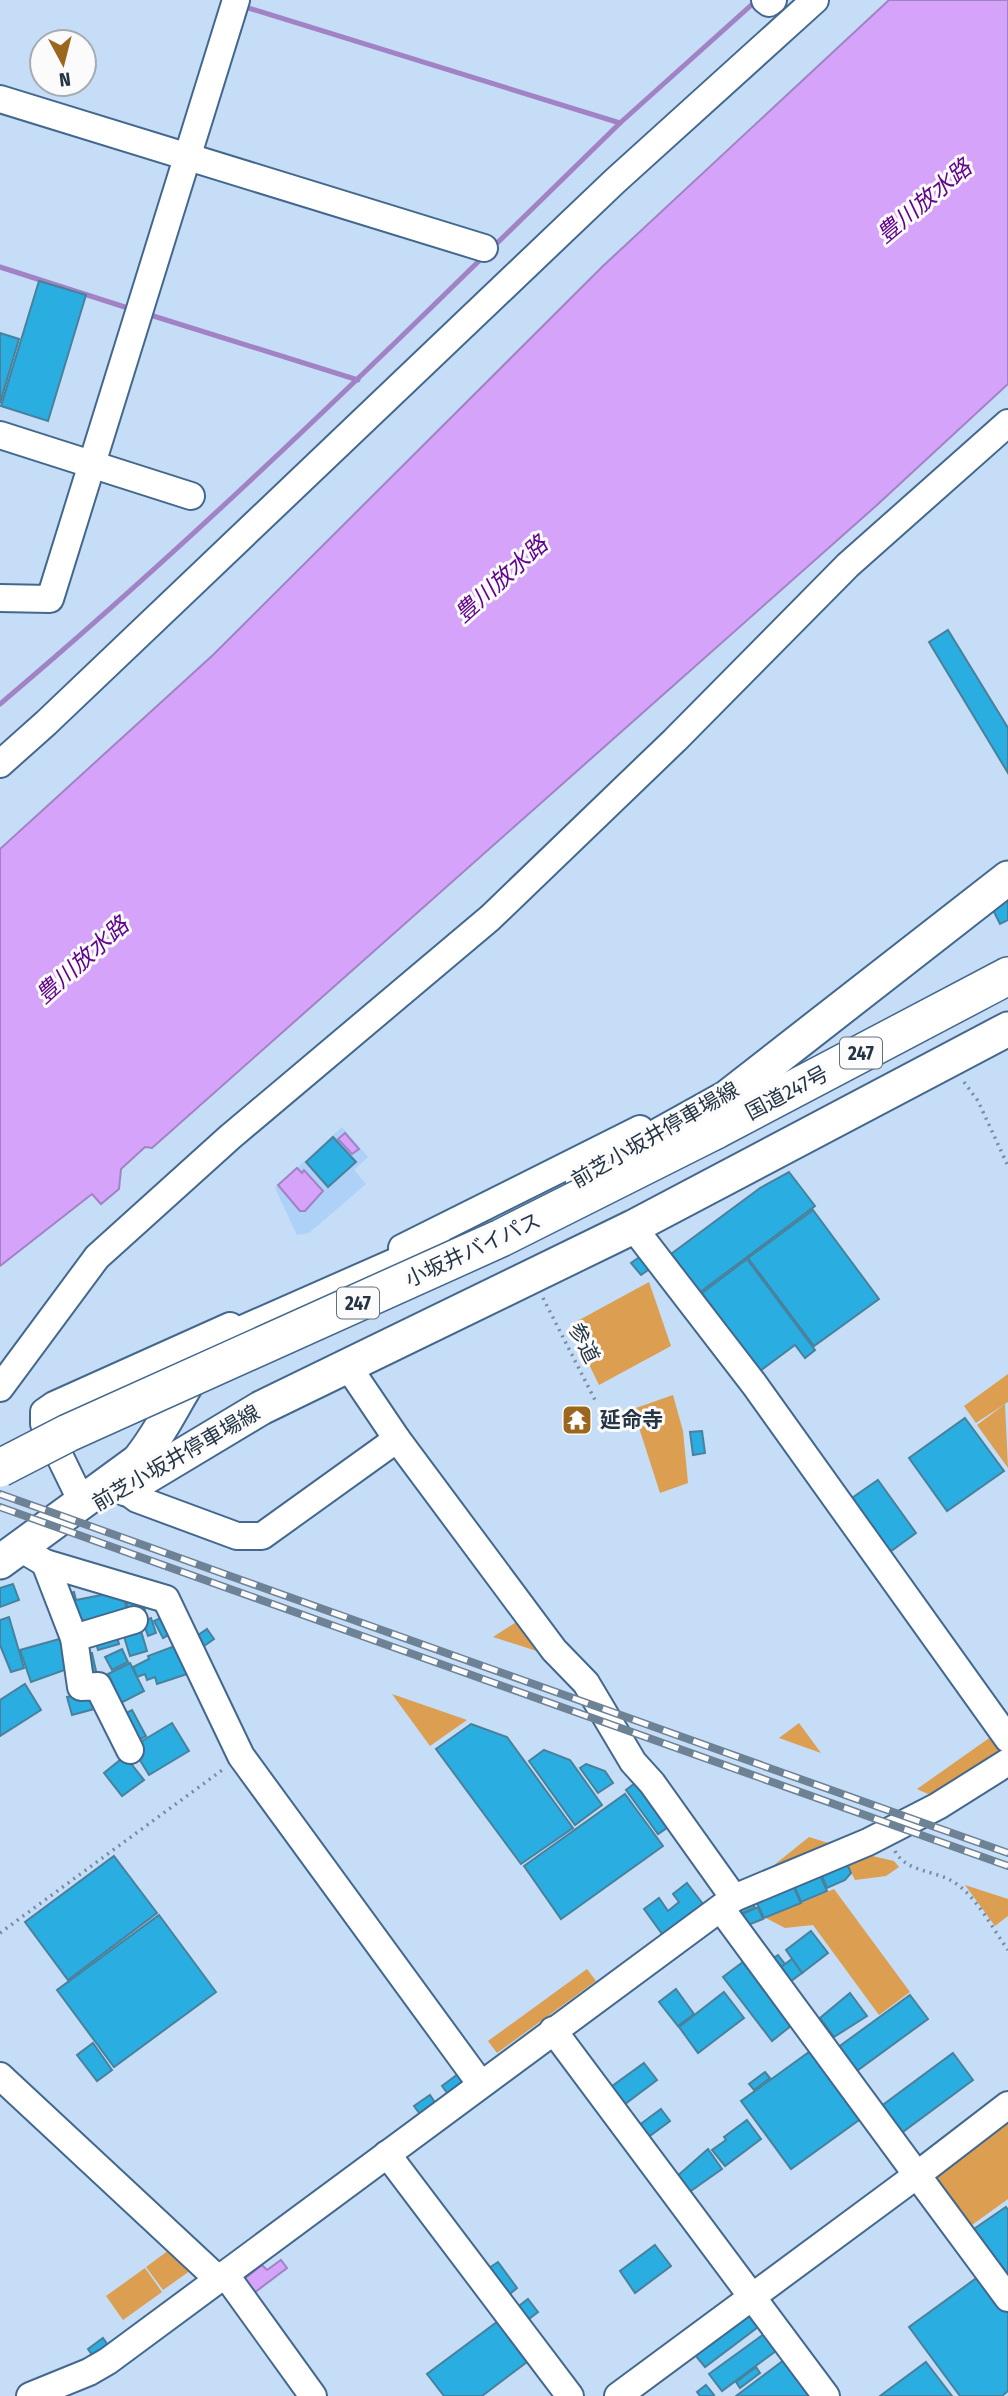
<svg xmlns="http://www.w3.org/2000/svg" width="1008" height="2396" font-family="'Fira Sans Condensed','Noto Sans JP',sans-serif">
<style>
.built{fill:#aed1f8}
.green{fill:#dc9e50}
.water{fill:#d6a3fa;stroke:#a182c4;stroke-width:2}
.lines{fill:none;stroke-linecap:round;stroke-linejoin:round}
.stream{stroke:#a182c4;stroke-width:5}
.building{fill:#2aade1;stroke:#49819c;stroke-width:2}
.minor-casing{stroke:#44688d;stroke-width:30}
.major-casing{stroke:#44688d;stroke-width:37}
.highway-casing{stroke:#44688d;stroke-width:40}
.path{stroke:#778ba0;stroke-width:3.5;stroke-dasharray:2 5;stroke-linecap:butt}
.minor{stroke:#fff;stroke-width:26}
.major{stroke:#fff;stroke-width:33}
.highway{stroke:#fff;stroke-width:37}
.rail-casing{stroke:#6e8296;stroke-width:8}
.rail{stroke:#fbfbfb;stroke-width:5;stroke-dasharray:16;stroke-linecap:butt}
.highway-bridge-casing{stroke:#44688d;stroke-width:40;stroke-linecap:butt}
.highway-bridge{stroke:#fff;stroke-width:37}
.labels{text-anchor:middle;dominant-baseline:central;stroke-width:6;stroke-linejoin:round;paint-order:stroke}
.shield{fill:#fbfbfb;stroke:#65707c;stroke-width:2}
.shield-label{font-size:19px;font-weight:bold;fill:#253545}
.street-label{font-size:21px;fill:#253545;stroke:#fbfbfb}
.poi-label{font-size:21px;font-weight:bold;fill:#253545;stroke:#fbfbfb;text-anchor:start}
.water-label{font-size:23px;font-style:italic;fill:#64048e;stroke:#fbfbfb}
</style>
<rect width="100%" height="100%" fill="#c5ddf6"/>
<path class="built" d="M342,1127l26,30 -14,13 12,14 -57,49 -12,2 -22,-47z"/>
<g class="green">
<path d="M649,1282l22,64 -72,39 -29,-60z"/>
<path d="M1008,1374v28l-32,21 -12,-17z"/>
<path d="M673,1395l10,36 5,52 -28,10 -27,-84z"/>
<path d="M1005,1404l3,64 -31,-43z"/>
<path d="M521,1619l25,35 -53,-17z"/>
<path d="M392,1694l75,26 -37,26z"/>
<path d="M799,1723l22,30 -42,-15z"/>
<path d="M995,1734l12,18 -68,47 -22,-10z"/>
<path d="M809,1837l29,9 -80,32z"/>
<path d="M855,1852l39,9 5,6 -13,9 -31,4 -11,-23z"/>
<path d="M965,1885l43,14v17l-13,10z"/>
<path d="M834,1889l76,103 -31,23 -66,-90 -28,3 -19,-10z"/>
<path d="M587,1969l9,12 -99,72 -9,-12z"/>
<path d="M1003,2115l5,7v77l-43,31 -42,-58z"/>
<path d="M173,2247l21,21 -31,22 -17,-23z"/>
<path d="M145,2268l17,24 -39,28 -17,-24z"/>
</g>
<g class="water">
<path d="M889,0h119v384l-131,121 -725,643 -7,-1 -24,22 -2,20 -18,15 -9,-10 -92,72v-417l213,-194 390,-389z"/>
<path d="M345,1133l14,16 -7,5 -14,-15z"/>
<path d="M297,1168l5,5 2,-3 19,21 -18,20h-5l-22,-26z"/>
<path d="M281,2260l6,8 -37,28 -10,-14 22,-17 5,5z"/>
</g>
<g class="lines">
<g class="stream">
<path d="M242,6l378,117"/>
<path d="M491,249l129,-126 137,-123"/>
<path d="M0,267l131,42"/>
<path d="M147,314l211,66"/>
<path d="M0,704c168,-142 327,-294 484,-448"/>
</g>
</g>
<g class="building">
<path d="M39,281l47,14 -38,126 -47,-15z"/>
<path d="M0,333l19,6 -19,64z"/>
<path d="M948,630l60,98v45l-79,-131z"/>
<path d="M1008,895v25l-8,4 -10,-20z"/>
<path d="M333,1137l23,25 -28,25 -22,-25z"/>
<path d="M789,1172l26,34 -116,87 -28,-39 89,-66z"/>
<path d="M813,1210l66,89 -65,47 -66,-88z"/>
<path d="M641,1256l10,12 -10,7 -10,-12z"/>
<path d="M747,1259l68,91 -10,8 -10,-13 -35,26 -58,-78z"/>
<path d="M965,1418l39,53 -57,40 -38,-53z"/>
<path d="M702,1431l3,22 -12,2 -3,-23z"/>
<path d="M878,1480l38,53 -29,21 -38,-54z"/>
<path d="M13,1584l6,16 -19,7v-19z"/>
<path d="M123,1590l18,6 4,14 -16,4z"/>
<path d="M122,1591l6,23 -45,12 -1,-5 -7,2 -11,-28 10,-3 2,8z"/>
<path d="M167,1615l8,16 -12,7 -9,-17z"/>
<path d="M9,1617l15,51 -13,4 -11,-27v-25z"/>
<path d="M151,1618l5,15 -8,3 -5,-15z"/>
<path d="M139,1624l8,27 -17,5 -8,-26z"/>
<path d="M115,1629l4,15 -21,6 -4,-15z"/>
<path d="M207,1629l7,10 -13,9 -7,-10z"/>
<path d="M63,1638l10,29 -42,15 -11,-32z"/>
<path d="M180,1644l10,29 -33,11 -2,-7 -8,3 -2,-6 -8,3 -4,-10 16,-8 -1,-3z"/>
<path d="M122,1649l6,13 -16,8 -7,-13z"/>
<path d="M92,1653l6,27 -13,3 -7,-27z"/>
<path d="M130,1663l14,28 -31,16 -8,-16 9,-5 -6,-12z"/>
<path d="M25,1684l16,26 -41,26v-36z"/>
<path d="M93,1690l5,18 -26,7 -5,-18z"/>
<path d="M132,1710l14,26 -13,7 -13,-27z"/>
<path d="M172,1723l17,28 -40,24 -17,-28z"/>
<path d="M471,1724l36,13 66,91 -52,36 -85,-115z"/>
<path d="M544,1750l26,10 32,45 -27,20 -46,-64z"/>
<path d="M125,1756l19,24 -22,16 -18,-23z"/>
<path d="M586,1764l19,7 8,12 -15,10 -18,-25z"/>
<path d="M635,1783l39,40 -16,11 -32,-44z"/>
<path d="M625,1794l38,52 -102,73 -37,-53z"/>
<path d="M114,1856l43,57 -89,67 -43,-58z"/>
<path d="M845,1859l6,14 -6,7 -18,8 -8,-19z"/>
<path d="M818,1870l9,21 -26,11 -9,-21z"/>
<path d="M791,1881l10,22 -37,15 -10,-21z"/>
<path d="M687,1883l19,25 -41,30 -21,-29 15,-11 9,13 11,-9 -6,-8z"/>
<path d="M751,1899l4,9 -17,7 -4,-8z"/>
<path d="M758,1907l5,12 -20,8 -5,-11z"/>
<path d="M159,1915l57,77 -102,75 -57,-77z"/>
<path d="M811,1931l17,22 -26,20 -16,-23z"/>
<path d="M778,1955l7,9 -9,6 -7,-9z"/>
<path d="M792,1959l10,14 -15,11 -10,-14z"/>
<path d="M743,1962l49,63 -20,16 -49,-64z"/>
<path d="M676,1989l18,25 -16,12 -19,-24z"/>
<path d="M724,1992l20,26 -46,35 -19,-26z"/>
<path d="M850,1993l17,23 -33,21 -14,-19z"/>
<path d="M910,1995l18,24 -74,54 -17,-25z"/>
<path d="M93,2043l19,27 -15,11 -20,-26z"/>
<path d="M816,2047l50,68 -75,54 -50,-68z"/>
<path d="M953,2053l20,27 -73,54 -20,-27z"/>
<path d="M644,2063l13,17 -36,27 -13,-18z"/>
<path d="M462,2071l9,13 -20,14 -9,-12z"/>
<path d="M765,2072l5,6 -16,12 -5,-6z"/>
<path d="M430,2095l8,12 -15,11 -9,-12z"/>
<path d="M661,2109l9,12 -23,17 -9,-12z"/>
<path d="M747,2120l14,19 -36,27 -13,-16 14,-10 -2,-3z"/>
<path d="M708,2149l14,20 -37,26 -11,-16z"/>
<path d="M1006,2207l2,3v73l-37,-52z"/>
<path d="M655,2245l16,21 -36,27 -15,-22z"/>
<path d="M498,2262l19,26 -11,9 -20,-27z"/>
<path d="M982,2274l26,36v81l-6,5h-42l-51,-69z"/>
<path d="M528,2299l10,13 -13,10 -10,-13z"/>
<path d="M749,2307l13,17 -57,43 -14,-17z"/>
<path d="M501,2319l30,40 -49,37h-38l-17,-22z"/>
<path d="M768,2331l12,17 -58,43 -13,-17z"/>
<path d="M103,2338l7,10 -15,11 -7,-10z"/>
<path d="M788,2357l29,39h-81z"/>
<path d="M926,2362l26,34h-72z"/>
<path d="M756,2367l4,6 -20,15 -4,-6z"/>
<path d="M706,2385l8,10 -2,1h-12l-3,-4z"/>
</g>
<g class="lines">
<g class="minor-casing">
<g id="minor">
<path d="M765,0l4,3 4,-3"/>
<path d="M0,99l484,149"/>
<path d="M0,435l191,61"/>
<path d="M0,598l50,1 186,-599"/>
<path d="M0,764l46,-41 569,-542 200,-181"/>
<path d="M633,1227l121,157 254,355"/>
<path d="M402,1248l238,-119"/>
<path d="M347,1365l50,74 157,211 32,33 47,79 19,21 82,115"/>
<path d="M0,1388l97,-131 133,-120 260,-219 185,-178 173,-175 160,-142"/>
<path d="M125,1490l12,9 100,37h25l135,-97"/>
<path d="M82,1502l-38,-78v-12l10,-7 176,-79"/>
<path d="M20,1548l25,15 121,36 75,157 239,327"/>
<path d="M45,1563l29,75 7,49 17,-1 32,64"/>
<path d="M74,1638l60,-18"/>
<path d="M722,1910l195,265 91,-70"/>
<path d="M553,2030l273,366"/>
<path d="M0,2076l218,203"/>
<path d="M387,2154l183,242"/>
<path d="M225,2274l88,122"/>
<path d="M30,2396l59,-24 19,-11 626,-463 134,-56 70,-36 70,-44"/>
<path d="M618,2396l299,-221 91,123"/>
</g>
</g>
<g class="major-casing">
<g id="major">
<path d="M582,1178l144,-80 282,-220"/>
<path d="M126,1489l135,-81 372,-181 375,-198"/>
<path d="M0,1562l138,-101c31,-37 45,-83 79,-117l218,-96"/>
</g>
</g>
<g class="highway-casing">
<path id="highway" d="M714,1131l294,-155"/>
</g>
<g class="path">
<path d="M964,1082l14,19 30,65"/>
<path d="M543,1298l53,104"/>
<path d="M895,1851c11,21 38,19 57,30 24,14 40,47 56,69"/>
<path d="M0,1933l225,-165"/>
</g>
<use href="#minor" class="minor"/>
<use href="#major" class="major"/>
<use href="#highway" class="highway"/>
<g class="rail-casing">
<g id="rail">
<path d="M0,1494l1008,359"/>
<path d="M0,1507l1008,359"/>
</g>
</g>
<use href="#rail" class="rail"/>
<g class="highway-bridge-casing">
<path id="highway-bridge" d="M0,1468l68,-35 433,-195 213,-107"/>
</g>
<use href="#highway-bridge" class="highway-bridge"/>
</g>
<defs>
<g id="temple-square" transform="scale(1.575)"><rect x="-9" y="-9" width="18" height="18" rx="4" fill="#9b661d" stroke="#fbfbfb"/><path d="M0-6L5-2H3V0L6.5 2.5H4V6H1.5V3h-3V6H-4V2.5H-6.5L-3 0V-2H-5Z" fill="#fff"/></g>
</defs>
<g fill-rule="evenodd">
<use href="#temple-square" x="577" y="1420"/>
</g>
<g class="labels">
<g class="shield">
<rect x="840" y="1037.5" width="42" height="31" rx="5"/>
<rect x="337" y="1287.5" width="42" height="31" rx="5"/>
</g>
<g class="shield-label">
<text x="861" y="1053">247</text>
<text x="358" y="1303">247</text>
</g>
<g class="street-label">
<text transform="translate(787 1093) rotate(-28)">国道247号</text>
<text transform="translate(655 1135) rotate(-30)">前芝小坂井停車場線</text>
<text transform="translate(473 1250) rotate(-25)">小坂井バイパス</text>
<text transform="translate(584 1343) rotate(63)">参道</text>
<text transform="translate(176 1458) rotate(-30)">前芝小坂井停車場線</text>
</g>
<g class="poi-label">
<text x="600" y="1420">延命寺</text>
</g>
<g class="water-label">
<text transform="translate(924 201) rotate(-40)">豊川放水路</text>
<text transform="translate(501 579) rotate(-42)">豊川放水路</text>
<text transform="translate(82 960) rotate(-42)">豊川放水路</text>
</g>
</g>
<g transform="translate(63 63) rotate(173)"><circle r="33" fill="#fbfbfb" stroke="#a5acb2" stroke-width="2"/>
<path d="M0-5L12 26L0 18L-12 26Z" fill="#9b661d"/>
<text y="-10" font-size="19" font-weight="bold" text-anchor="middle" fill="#253545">N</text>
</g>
</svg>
